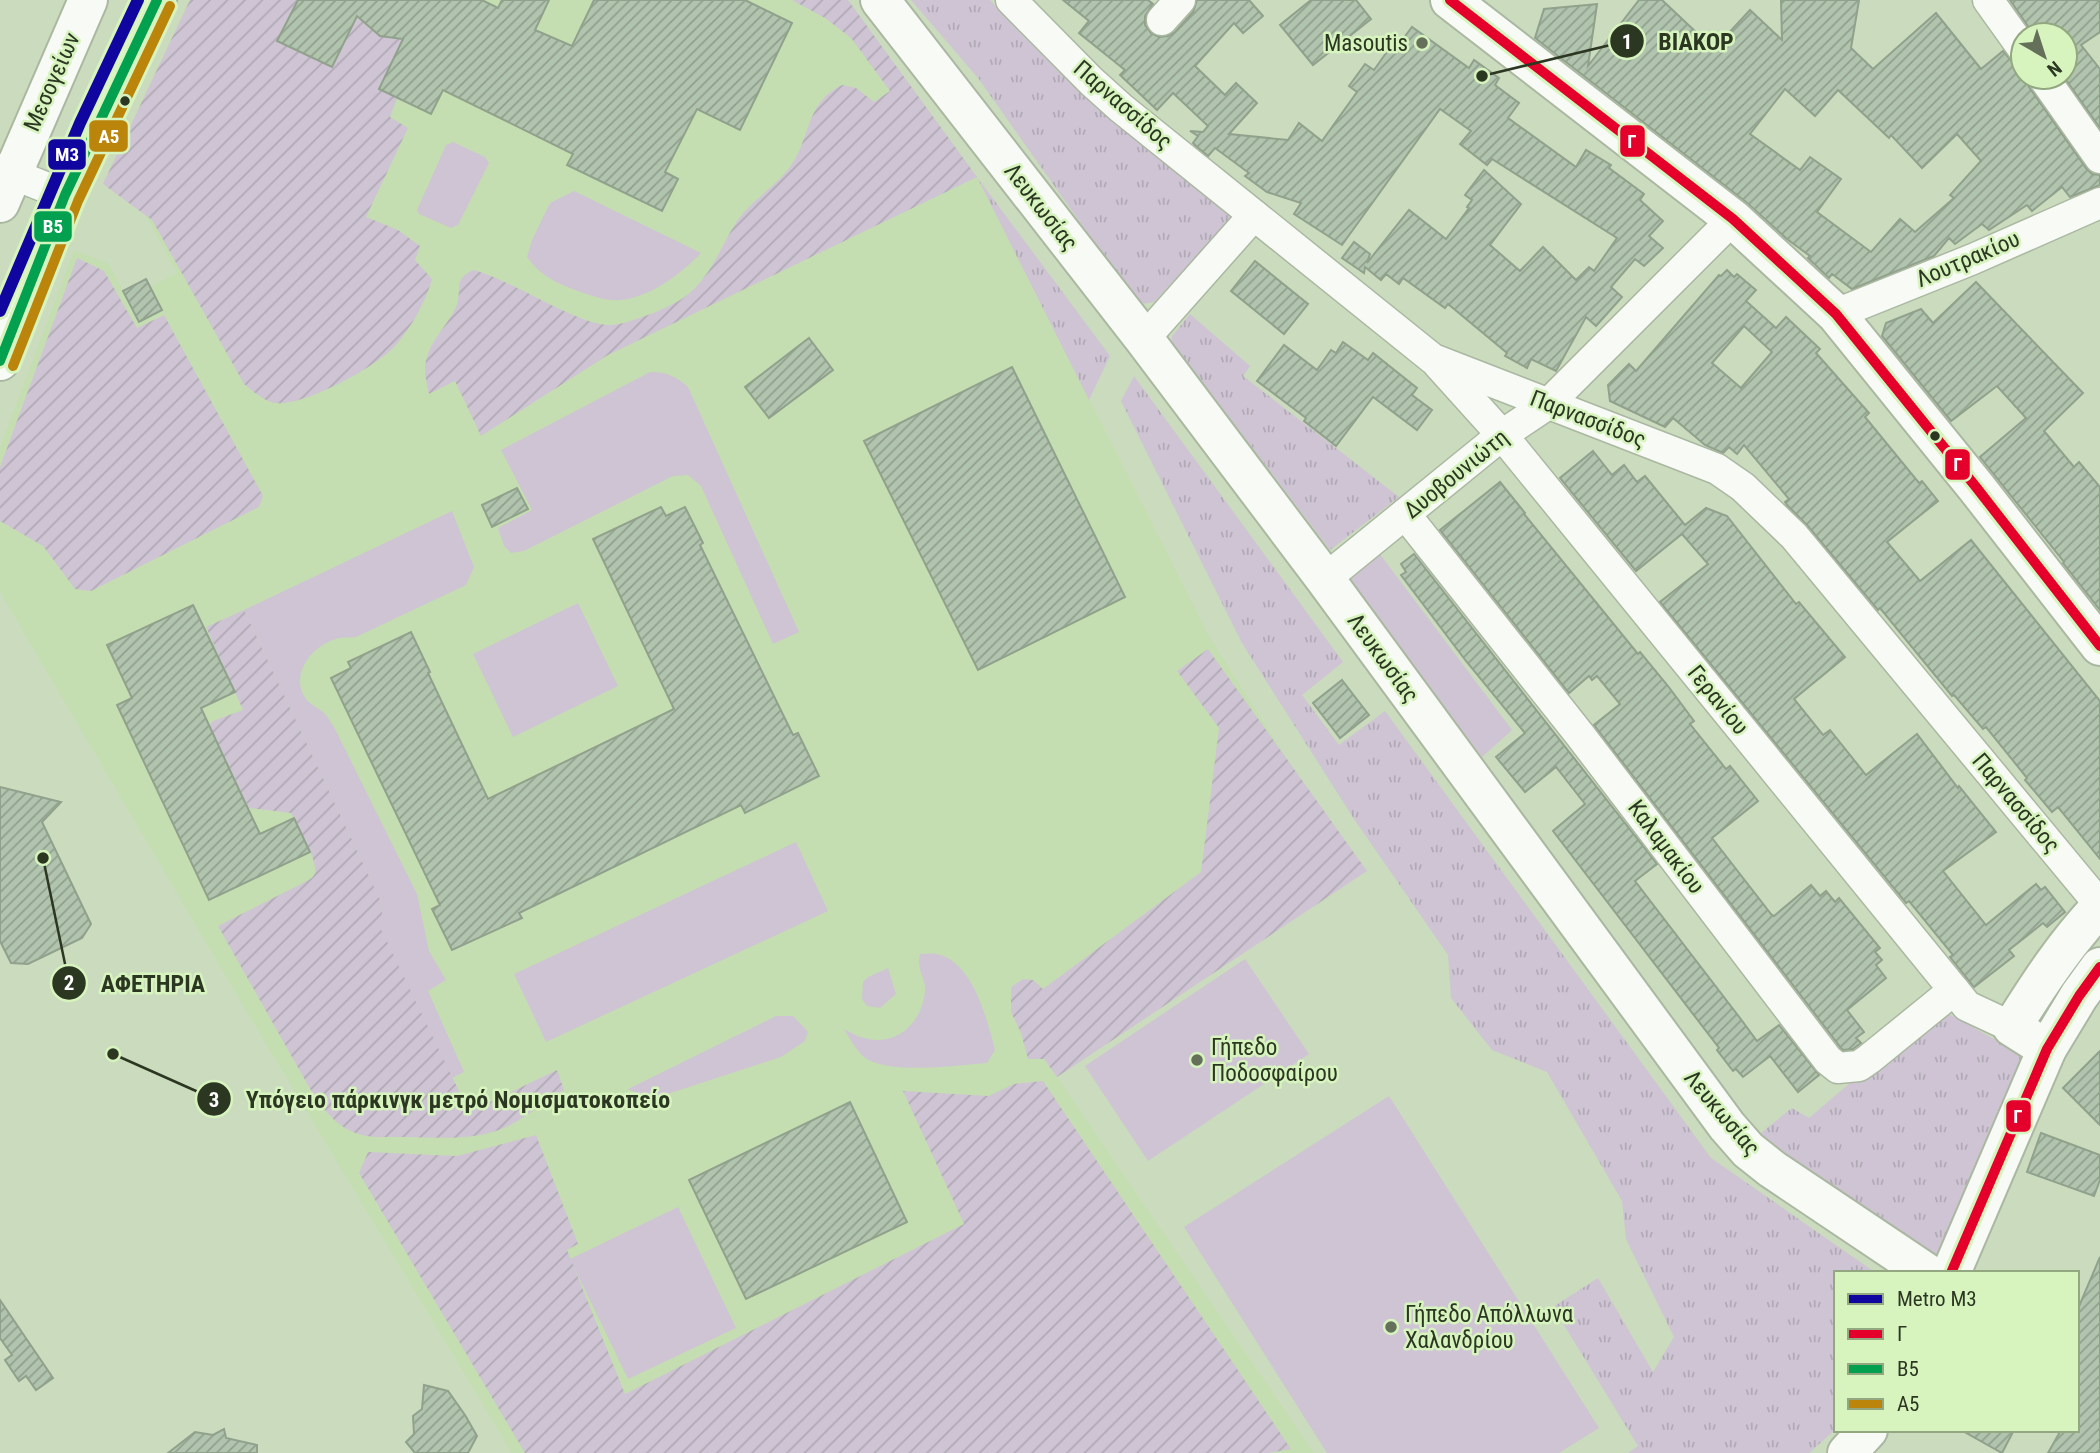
<svg xmlns="http://www.w3.org/2000/svg" width="2100" height="1453" font-family="'Roboto Condensed',sans-serif">
<style>
.built{fill:#c5deb1}
.grass{fill:#cec4d3}
.park{fill:url(#park-tufts)}
.garden{fill:url(#garden-furrows)}
.building{fill:url(#building-hatch);stroke:#90a18c;stroke-width:2;fill-rule:evenodd}
.lines{fill:none;stroke-linecap:round;stroke-linejoin:round}
.street-casing{stroke:#abb8a1;stroke-width:33}
.secondary-casing{stroke:#abb8a1;stroke-width:42}
.primary-casing{stroke:#abb8a1;stroke-width:42}
.street{stroke:#f7faf5;stroke-width:30}
.secondary{stroke:#f7faf5;stroke-width:38}
.primary{stroke:#f7faf5;stroke-width:38}
.bus-1-casing{stroke:#d7f4bf;stroke-width:16}
.bus-2-casing{stroke:#d7f4bf;stroke-width:16}
.bus-3-casing{stroke:#d7f4bf;stroke-width:16}
.bus-1{stroke:#e4002b;stroke-width:10}
.bus-2{stroke:#02a04f;stroke-width:10}
.bus-3{stroke:#ba850a;stroke-width:10}
.metro-1-casing{stroke:#d7f4bf;stroke-width:18}
.metro-1{stroke:#10069f;stroke-width:12}
.poi-dot{fill:#647059;stroke:#d7f4bf;stroke-width:2.5}
.bus-dot{fill:#2c3722;stroke:#d7f4bf;stroke-width:2.5}
.labels{text-anchor:middle;dominant-baseline:central;stroke-width:5;stroke-linejoin:round;paint-order:stroke}
.poi-label{font-size:23px;fill:#2c3722;stroke:#d7f4bf;text-anchor:start}
.street-label{font-size:23px;fill:#2c3722;stroke:#d7f4bf}
.leader{fill:none;stroke:#2c3722;stroke-width:2.5}
.callout-dot{fill:#2c3722;stroke:#d7f4bf;stroke-width:2.5}
.mark-label{font-size:21px;text-anchor:middle;font-weight:bold;fill:#fff}
.callout-label{font-size:24px;text-anchor:middle;font-weight:bold;fill:#2c3722;stroke:#d7f4bf;stroke-width:5;stroke-linejoin:round;paint-order:stroke}
.line-badge{stroke:#d7f4bf;stroke-width:2.5}
.badge-label{font-size:19px;text-anchor:middle;font-weight:bold;fill:#fff}
</style>
<defs>
<pattern id="park-tufts" width="24" height="20" patternUnits="userSpaceOnUse" patternTransform="scale(1.75)"><rect width="24" height="20" fill="#cec4d3"/><path d="M3 7l-1-3M5 7V3M7 7l1-3M15 17l-1-3M17 17v-4M19 17l1-3" fill="none" stroke="#b1a9b5"/></pattern>
<pattern id="garden-furrows" width="10" height="10" patternUnits="userSpaceOnUse" patternTransform="scale(1.75)"><rect width="10" height="10" fill="#cec4d3"/><path d="M-1 1l2-2M0 10L10 0M9 11l2-2" fill="none" stroke="#b1a9b5"/></pattern>
<pattern id="building-hatch" width="6" height="6" patternUnits="userSpaceOnUse" patternTransform="scale(1.75)"><rect width="6" height="6" fill="#b1c4ae"/><path d="M-1 1l2-2M0 6l6-6M5 7l2-2" fill="none" stroke="#90a08d"/></pattern>
</defs>
<rect width="100%" height="100%" fill="#cbdbbe"/>
<path class="built" d="M189,0h659l129,177 233,461 148,232 -301,207 257,376h-802l-268,-446 -244,-415v-145l74,-197 35,14 14,27 23,-12 4,8 27,-14 -51,-94 -17,-9z"/>
<g class="grass">
<path d="M453,142l32,15 4,6 -31,62 -7,3 -32,-14 -2,-4 29,-65z"/>
<path d="M574,191l127,62c-20,21 -49,43 -79,47 -16,2 -32,-5 -47,-10 -21,-8 -35,-15 -48,-33l5,-17 18,-37z"/>
<path d="M650,372c16,0 26,4 38,15l111,245 -26,12 -72,-158 -13,-11 -15,1 -149,75 -13,2 -7,-7 -6,-18 34,-18 -31,-60z"/>
<path d="M452,511l22,56 -8,18 -110,52c-6,1 -11,0 -16,1 -24,4 -50,33 -36,58 5,9 14,11 21,18 3,3 6,9 9,13l83,167 12,57 17,29 -18,11 36,81 -12,6 -73,-151 4,-21 -139,-296z"/>
<path d="M1379,553l133,177 -30,27 -133,-176z"/>
<path d="M578,603l40,83 -105,51 -40,-83z"/>
<path d="M796,842l32,69 -282,131 -32,-68z"/>
<path d="M920,954c5,0 12,-1 17,0 36,8 50,65 58,96l-8,13c-29,2 -102,13 -124,-7 -8,-7 -13,-18 -19,-27 6,3 13,8 20,9 33,9 58,-15 61,-47 1,-14 -9,-19 -5,-37z"/>
<path d="M1245,959l64,95 -161,107 -63,-95z"/>
<path d="M888,968l8,26 -16,14 -13,-2 -5,-7 1,-17 5,-5z"/>
<path d="M776,1016h17l15,16 -3,9 -24,16 -132,43 -21,-11z"/>
<path d="M1389,1096l210,332 -40,25h-232l-143,-226z"/>
<path d="M678,1207l58,121 -108,51 -58,-120z"/>
</g>
<g class="park">
<path d="M911,0h79c72,82 160,147 245,215l-81,87 -12,2 -12,-11 -152,-215z"/>
<path d="M977,177l133,179 -21,44z"/>
<path d="M1190,314l60,52 -7,10 156,121 -69,53 -158,-208v-6z"/>
<path d="M1134,376l209,286 -41,33 37,50 46,-34 326,447 165,115h-40v156l-27,24h-181l10,-7 -85,-139 45,-29 55,94 21,-35 -48,-98 -4,-38 -75,-129 -55,-22 -41,-52 -3,-43 -94,-136 -112,-176 -121,-242z"/>
<path d="M1940,1009l77,43 10,14 -89,193 -182,-122 36,-29 17,10 55,-47z"/>
</g>
<g class="garden">
<path d="M190,0h108l-20,41 54,26 26,-53 22,22 26,-3 -26,56 17,9 -7,19 18,11 -42,89 32,13 22,16 -5,14 17,19c-6,22 -21,49 -36,66 -18,21 -93,62 -120,58 -12,-1 -23,-12 -32,-19l-92,-164 -49,-36z"/>
<path d="M792,0h56l129,177 -369,178 -127,81 -26,-55 -26,13c-2,-11 -6,-22 -3,-33 4,-21 22,-36 30,-54 7,-17 -4,-29 18,-37 32,10 61,28 92,42 12,5 27,12 41,13 12,1 29,-6 41,-10 16,-6 34,-14 46,-26 20,-20 28,-45 43,-68 16,-23 44,-37 58,-62 16,-28 13,-58 47,-74l14,3 18,14 16,-11 -39,-53 -26,-20z"/>
<path d="M77,258l27,13 33,57 27,-13 99,181 -4,11 -168,84 -16,-2 -32,-43 -43,-25v-54z"/>
<path d="M244,610l139,296 -3,21 89,185 88,-42 7,20c-20,12 -46,34 -68,41 -35,11 -66,5 -101,6 -15,0 -28,1 -42,-5 -20,-8 -33,-28 -44,-45l-91,-161 89,-45c3,-2 7,-4 8,-8 3,-12 -18,-49 -24,-60l-42,-5 -40,-82 4,-5 30,-11 -37,-83z"/>
<path d="M1208,649l159,222 -310,206 -13,-18h-16l-7,-26 -10,-21v-25l12,-8 10,1 10,9 158,-117 18,-144 -42,-57z"/>
<path d="M1043,1081l248,368 -22,4h-744l-166,-280 9,-21 89,4 79,-21 42,109 -11,6 58,144 339,-170 -61,-133 86,5 25,-12z"/>
</g>
<g class="building">
<path d="M298,0h184l16,8 4,-8h47l-14,30 37,16 22,-46h151l47,23 -52,107 -43,-21 -32,63 13,7 -16,32 -95,-46 6,-11 -130,-64 -12,24 -52,-25 24,-50 -23,-3 -23,-20 -25,51 -55,-26z"/>
<path d="M1063,0h85l5,4 -8,12v9l6,8 8,4 9,-1 7,-4 18,-20 4,-12h52l14,16 -20,17 -9,-10 -39,43 30,29 11,-12 21,20 -28,31 59,6 11,-17 23,18 35,-49 -8,-6 16,-22 9,6 22,-31 4,4 12,-16 57,41 5,-8 25,18 -4,7 24,18 -11,15 68,49 10,-17 25,15 -2,3 35,26 -4,6 23,21 -14,15 14,12 -19,18 -9,-7 -24,28 11,10 -26,29 -10,-9 -30,54 -25,-12 -4,9 -22,-12 2,-3 -59,-49 -3,4 -42,-30 -4,6 -13,-10 -5,6 -16,-13 -1,6 -22,-15 12,-16 16,12 -3,9 42,-53 37,29 23,-31 -2,-1 5,-7 -7,-5 19,-25 37,34 -31,41 30,26 23,-24 33,33 13,-13 5,4 23,-33 -125,-79 -5,6 -27,-21 11,-13 -31,-22 -98,136 -48,-31 7,-11 -34,-11 -22,-16 4,-3 -34,-25 -7,8 -12,-10 -3,-3 5,-7 -8,-5 13,1 5,-6 -35,-33 -16,17 -37,-35 5,-5 -46,-37 10,-12z"/>
<path d="M1311,0h45l15,19 -58,46 -33,-40z"/>
<path d="M1639,0h23l52,49 36,-39 32,30 -1,-40h78l-8,48 22,21 63,-56 45,56 22,-18 12,14 8,1v11h3l3,10 57,81 6,6 8,1v10l-30,12 -8,-10 -30,24 -5,-6 -38,25 -7,-6 -27,20 -6,-6 -15,18 -82,33 -20,-15 -3,4 -21,-20 2,-2 -23,-17 -41,-37 -211,-164 9,-29 53,-5 -9,62zM1785,89l30,27 23,-26 51,48 2,-3 31,33 35,-34 24,27 -31,34 4,3 -39,34 -15,-13 -29,33 -54,-40 24,-33 -31,-22 -10,13 -50,-36z"/>
<path d="M2010,0h90v32l-19,13 19,24v59l-36,-51 1,-42h-31z"/>
<path d="M1255,261l53,43 -24,30 -53,-43z"/>
<path d="M1727,270l7,7 3,-3 19,16 -10,11 30,27 10,-11 34,32 -4,4 53,60 -4,4 54,66 3,-2 16,20 -51,41 33,39 51,-41 129,161v158l-42,-52 -6,5 -27,-32 2,-2 -41,-51 -3,2 -29,-34 -2,1 -72,-88 -2,2 -71,-85 -20,-20 -2,-3 4,-3 -45,-54 -7,9 -8,-7 -6,6 -18,-8 -32,-27 -8,9 -55,-26 -2,-16 21,-21 7,7 83,-96 2,1zM1744,326l28,26 -31,36 -29,-25z"/>
<path d="M146,279l16,31 -23,12 -16,-31z"/>
<path d="M1976,282l107,111 -39,38 30,36 5,-5 21,25v123l-37,-47 1,-1 -84,-105 46,-39 -29,-32 -46,35 -69,-85 4,-13 35,-14 12,14z"/>
<path d="M809,338l24,32 -64,48 -24,-31z"/>
<path d="M1343,342l25,18 5,-7 44,35 -5,7 20,15 -15,20 -44,-33 -37,49 -32,-25 2,-3 -49,-37 27,-36 33,25 14,-20 5,3z"/>
<path d="M1012,367l113,230 -147,73 -114,-229z"/>
<path d="M1593,451l19,24 12,-10 13,17 8,-6 40,49 21,-17 21,8 69,88 3,-2 46,55 -51,42 29,36 7,-5 36,45 51,-41 41,54 1,-2 37,46 -53,39 43,54 50,-41 5,6 4,-3 20,25 -18,15 -4,-4 -34,27 5,6 -40,31 -24,-30 3,-2 -44,-54 -3,2 -246,-301 48,-38 -26,-30 -46,37 -76,-93z"/>
<path d="M1500,482l25,31 -1,1 114,140 2,-2 28,34 26,35 -4,3 36,45 4,-3 28,35 -46,37 59,76 3,2 37,-31 9,11 6,-5 9,11 4,-4 41,50 -5,4 7,8 -6,5 10,13 -39,32 17,22 -8,6 5,5 -8,6 -10,1 -2,-2 -247,-323 26,-21 -23,-28 -5,4 -3,-4 -20,17 -129,-163z"/>
<path d="M517,488l11,21 -36,18 -10,-22z"/>
<path d="M661,507l5,9 19,-9 18,36 -3,2 93,190 5,-2 21,43 -74,37 -4,-8 -222,108 3,5 -70,32 -20,-41 8,-4 -109,-227 20,-10 -3,-6 63,-30 19,40 -2,1 60,126 186,-90 -81,-170z"/>
<path d="M1414,554l243,310 -22,17 105,137 17,23 22,-16 40,50 -21,17 -28,-36 -27,21 -7,-8 -3,2 -16,-21 2,-2 -166,-217 32,-27 -29,-37 -31,25 -29,-35 29,-24 -59,-72 -65,-86 5,-3 -5,-8z"/>
<path d="M193,605l42,87 -34,16 33,71 26,55 34,-16 16,34 -101,48 -92,-195 15,-7 -25,-53z"/>
<path d="M1342,680l27,35 -29,23 -27,-35z"/>
<path d="M0,787l61,15 -19,20 49,102 -9,14 -54,26 -17,-1 -11,-22z"/>
<path d="M2100,1051v74l-37,-37z"/>
<path d="M850,1102l57,120 -161,77 -57,-119z"/>
<path d="M2041,1133l59,22v25l-6,16 -67,-24z"/>
<path d="M2100,1257v196h-52l13,-23h16v-119z"/>
<path d="M0,1300l53,78 -17,12 -10,-14 -7,5 -14,-21 7,-5 -12,-17z"/>
<path d="M424,1385l24,6 17,24 12,21 -9,17h-53l-9,-11 8,-8 -1,-18 9,-7z"/>
<path d="M224,1429l2,9 31,7v8h-89l27,-21 18,3z"/>
<path d="M1961,1430h53l-12,23z"/>
</g>
<g class="lines">
<g class="street-casing">
<g id="street">
<path d="M1011,0l80,81 30,27 312,251 284,110 26,18 51,49 306,369"/>
<path d="M1988,0l35,49"/>
<path d="M1162,20l18,-20"/>
<path d="M2043,77l57,81"/>
<path d="M0,169l65,26"/>
<path d="M1836,314l137,-55 127,-56"/>
<path d="M1144,339l110,-124"/>
<path d="M1438,364l64,71 465,571 45,21"/>
<path d="M1405,514l175,221 248,325 10,8 21,-2 10,-7 85,-69"/>
<path d="M1325,579l177,-144 46,-31 185,-185"/>
</g>
</g>
<g class="secondary-casing">
<g id="secondary">
<path d="M880,0l264,339 181,240 402,547 21,24 24,19 155,104"/>
<path d="M1450,0l283,219 103,95 140,173 124,159"/>
<path d="M2047,1049l-35,-22c27,-43 53,-83 88,-120"/>
<path d="M1951,1273l96,-224 32,-53 21,-29"/>
<path d="M1847,1453l21,-23"/>
</g>
</g>
<g class="primary-casing">
<g id="primary">
<path d="M0,203l88,-203"/>
<path d="M0,361l65,-166 92,-195"/>
</g>
</g>
<use href="#street" class="street"/>
<use href="#secondary" class="secondary"/>
<use href="#primary" class="primary"/>
<g class="bus-1-casing">
<g id="bus-1">
<path d="M1450,0l283,219 103,95 140,173 124,159"/>
<path d="M1951,1273l96,-224 32,-53 21,-29"/>
</g>
</g>
<g class="bus-2-casing">
<path id="bus-2" d="M0,361l65,-166 92,-195"/>
</g>
<g class="bus-3-casing">
<path id="bus-3" d="M13,366l65,-165 92,-195"/>
</g>
<use href="#bus-1" class="bus-1"/>
<use href="#bus-2" class="bus-2"/>
<use href="#bus-3" class="bus-3"/>
<g class="metro-1-casing">
<path id="metro-1" d="M0,311l80,-188 58,-123"/>
</g>
<use href="#metro-1" class="metro-1"/>
</g>
<g class="poi-dot">
<circle cx="1422" cy="43" r="7"/>
<circle cx="1197" cy="1060" r="7"/>
<circle cx="1391" cy="1327" r="7"/>
</g>
<g class="bus-dot">
<circle cx="125" cy="101" r="6"/>
<circle cx="1935" cy="436" r="6"/>
</g>
<g class="labels">
<g class="poi-label">
<text x="1408" y="43" text-anchor="end">Masoutis</text>
<text x="1211" y="1047">Γήπεδο<tspan x="1211" dy="26">Ποδοσφαίρου</tspan></text>
<text x="1405" y="1314">Γήπεδο Απόλλωνα<tspan x="1405" dy="26">Χαλανδρίου</tspan></text>
</g>
<g class="street-label">
<text transform="translate(52 82) rotate(-66)">Μεσογείων</text>
<text transform="translate(1123 105) rotate(41)">Παρνασσίδος</text>
<text transform="translate(1041 207) rotate(52)">Λευκωσίας</text>
<text transform="translate(1968 259) rotate(-23)">Λουτρακίου</text>
<text transform="translate(1588 419) rotate(21)">Παρνασσίδος</text>
<text transform="translate(1456 474) rotate(-39)">Δυοβουνιώτη</text>
<text transform="translate(1383 658) rotate(54)">Λευκωσίας</text>
<text transform="translate(1718 700) rotate(51)">Γερανίου</text>
<text transform="translate(2016 803) rotate(50)">Παρνασσίδος</text>
<text transform="translate(1666 847) rotate(53)">Καλαμακίου</text>
<text transform="translate(1722 1113) rotate(50)">Λευκωσίας</text>
</g>
</g>
<path class="leader" d="M1482 76L1627 41M43 858L69 983M113 1054L214 1099"/>
<g class="callout-dot">
<circle cx="1482" cy="76" r="7"/>
<circle cx="43" cy="858" r="7"/>
<circle cx="113" cy="1054" r="7"/>
<circle cx="1627" cy="41" r="18"/>
<circle cx="69" cy="983" r="18"/>
<circle cx="214" cy="1099" r="18"/>
</g>
<g class="mark-label">
<text x="1627" y="49">1</text>
<text x="69" y="990">2</text>
<text x="214" y="1107">3</text>
</g>
<g class="callout-label">
<text x="1696" y="50">ΒΙΑΚΟΡ</text>
<text x="153" y="992">ΑΦΕΤΗΡΙΑ</text>
<text x="458" y="1108">Υπόγειο πάρκινγκ μετρό Νομισματοκοπείο</text>
</g>
<g class="line-badge">
<rect x="88" y="119" width="41" height="34" rx="7" fill="#ba850a"/>
<rect x="1619" y="124" width="27" height="34" rx="7" fill="#e4002b"/>
<rect x="47" y="138" width="40" height="33" rx="7" fill="#10069f"/>
<rect x="33" y="210" width="40" height="33" rx="7" fill="#02a04f"/>
<rect x="1944" y="448" width="27" height="33" rx="7" fill="#e4002b"/>
<rect x="2005" y="1099" width="27" height="34" rx="7" fill="#e4002b"/>
</g>
<g class="badge-label">
<text x="109" y="143">A5</text>
<text x="1632" y="148">Γ</text>
<text x="67" y="161">Μ3</text>
<text x="53" y="233">Β5</text>
<text x="1958" y="471">Γ</text>
<text x="2018" y="1123">Γ</text>
</g>
<rect x="1834" y="1271" width="245" height="161" fill="#d7f4bf" stroke="#93a880" stroke-width="2"/>
<rect x="1848" y="1294" width="35" height="10" fill="#10069f" stroke="#93a880" stroke-width="2"/>
<text x="1897" y="1306" font-size="21" fill="#2c3722">Metro Μ3</text>
<rect x="1848" y="1329" width="35" height="10" fill="#e4002b" stroke="#93a880" stroke-width="2"/>
<text x="1897" y="1341" font-size="21" fill="#2c3722">Γ</text>
<rect x="1848" y="1364" width="35" height="10" fill="#02a04f" stroke="#93a880" stroke-width="2"/>
<text x="1897" y="1376" font-size="21" fill="#2c3722">Β5</text>
<rect x="1848" y="1399" width="35" height="10" fill="#ba850a" stroke="#93a880" stroke-width="2"/>
<text x="1897" y="1411" font-size="21" fill="#2c3722">A5</text>
<g transform="translate(2044 56) rotate(141)"><circle r="33" fill="#d7f4bf" stroke="#93a880" stroke-width="2"/>
<path d="M0-5L12 26L0 18L-12 26Z" fill="#647059"/>
<text y="-10" font-size="19" font-weight="bold" text-anchor="middle" fill="#2c3722">N</text>
</g>
</svg>
